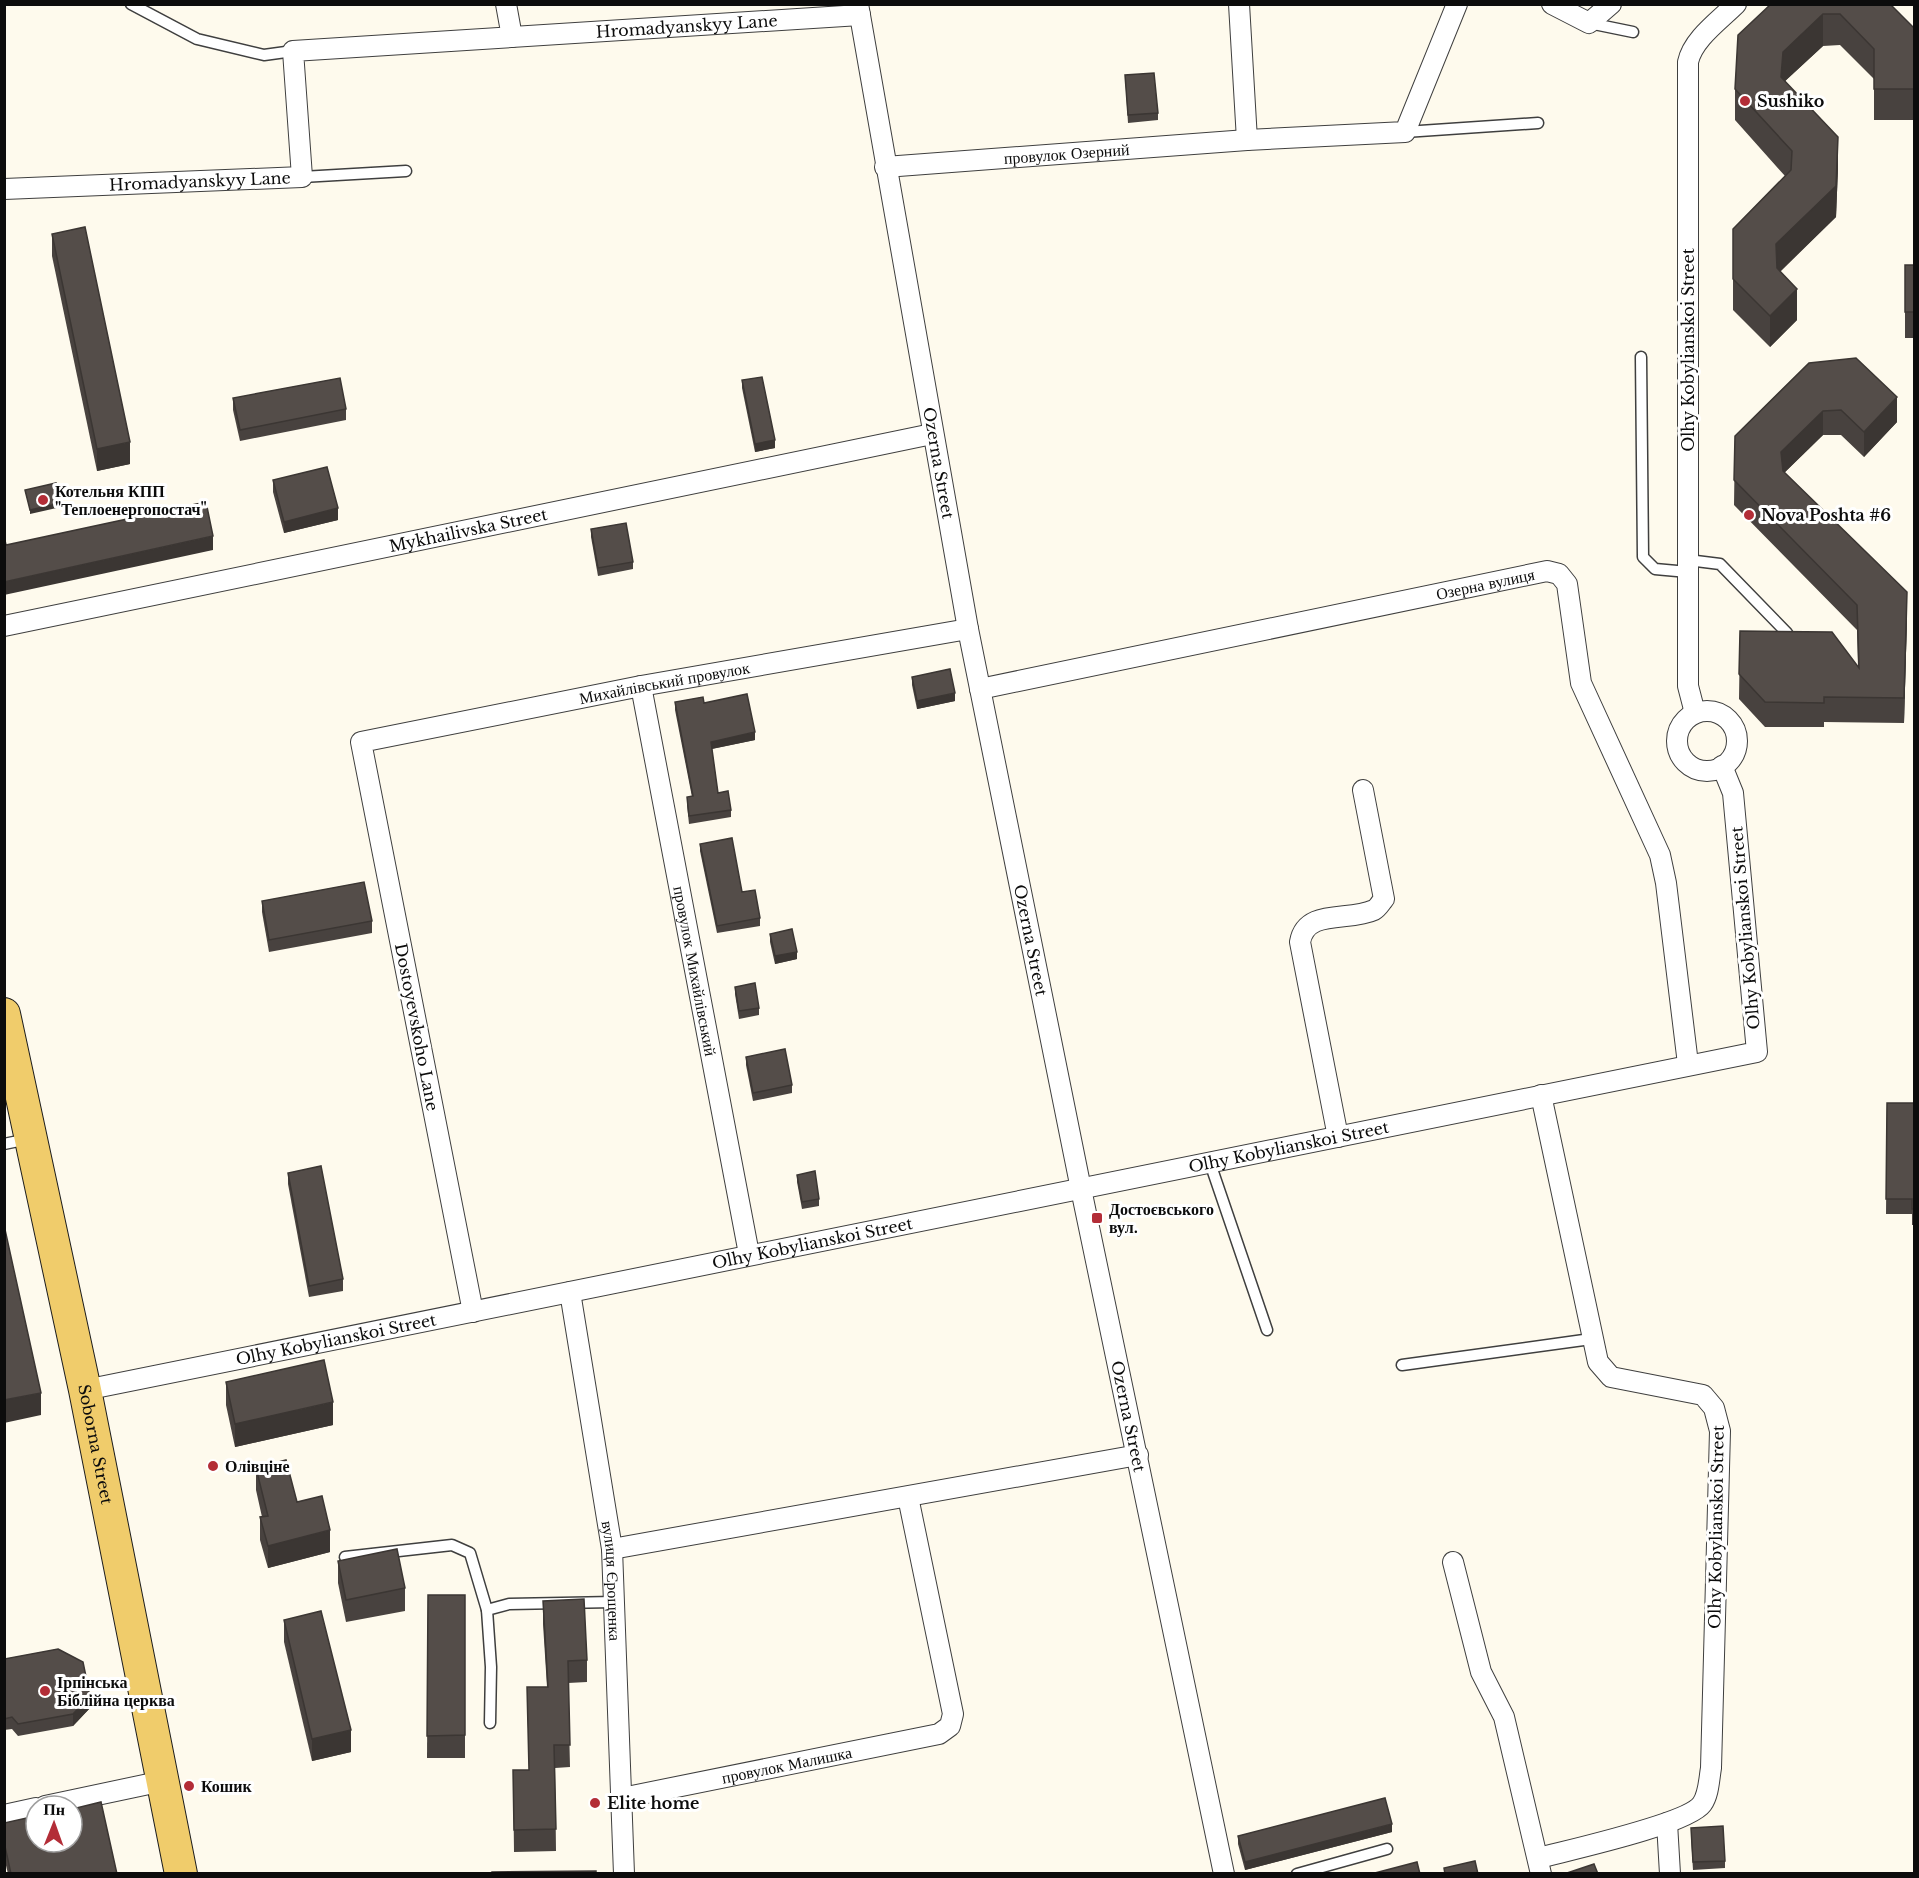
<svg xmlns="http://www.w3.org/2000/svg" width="1919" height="1878" font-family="'Libre Baskerville',serif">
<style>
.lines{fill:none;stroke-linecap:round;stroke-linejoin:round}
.service-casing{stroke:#3f3f3f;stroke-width:13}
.minor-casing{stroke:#3f3f3f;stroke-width:22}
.primary-casing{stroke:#1d1d1d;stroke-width:34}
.service{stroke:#fff;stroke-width:10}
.minor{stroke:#fff;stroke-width:20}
.primary{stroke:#f0cc6b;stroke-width:32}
.wall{fill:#48423f}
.shaded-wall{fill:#3b3633}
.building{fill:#544d49;stroke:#3b3633;stroke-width:1.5}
.poi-dot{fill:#b32d37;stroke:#fff;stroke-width:2}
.labels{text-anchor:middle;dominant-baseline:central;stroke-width:6;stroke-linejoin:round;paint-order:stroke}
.street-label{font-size:16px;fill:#0c0c0c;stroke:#fff}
.poi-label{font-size:16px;font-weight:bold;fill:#0c0c0c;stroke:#fff;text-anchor:start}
</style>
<rect width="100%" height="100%" fill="#fefaed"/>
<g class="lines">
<g class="service-casing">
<g id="service">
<path d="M131,4l66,35 67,16 29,-4"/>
<path d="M1589,23l44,9"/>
<path d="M1405,132l133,-9"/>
<path d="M302,177l104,-6"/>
<path d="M1641,357l2,200 12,12 33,3"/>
<path d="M1688,560l32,4 67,69"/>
<path d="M4,1144l24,-5"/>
<path d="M1210,1163l57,167"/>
<path d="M1402,1365l189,-26"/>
<path d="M345,1557l107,-12 18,8 17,57"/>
<path d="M490,1723l1,-56 -4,-57 22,-6 105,-2"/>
<path d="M1297,1874l90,-25"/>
</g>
</g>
<g class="minor-casing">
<g id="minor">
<path d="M506,4l6,33"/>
<path id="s1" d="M858,4l110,625 113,560 143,685"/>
<path d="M1239,4l8,136"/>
<path d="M1552,4l37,19 22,-19"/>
<path id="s2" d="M885,167l362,-27 158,-8 52,-128"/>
<path id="s3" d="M4,189l298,-12 -9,-126 567,-36"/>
<path id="s4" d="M4,626l928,-192"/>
<path id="s5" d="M641,686l108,568"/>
<path id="s6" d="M980,689l567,-118 12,3 8,10 14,99 79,172 6,28 22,181"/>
<circle cx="1707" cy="741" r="30"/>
<path d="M1695,713l-7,-27v-624c5,-23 31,-41 48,-58"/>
<path d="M1338,1137l-38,-195c6,-34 49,-20 74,-32 4,-2 7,-8 10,-11l-21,-109"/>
<path id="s7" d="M570,1292l42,257 12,325"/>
<path id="s8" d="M473,1312l-112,-570 280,-56 327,-57"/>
<path id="s9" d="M85,1390l1672,-338 -24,-259 -11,-27"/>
<path d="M612,1549l526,-94"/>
<path d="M1453,1562l28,110 23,45 37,157"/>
<path id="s10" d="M622,1798l317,-64 11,-8 3,-12 -45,-217"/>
<path d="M45,1806l118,-25"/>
<path d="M4,1815l32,-7"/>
<path d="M1667,1823l3,51"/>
<path d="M1539,1858c30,-8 149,-34 163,-54 7,-10 7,-25 9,-36l9,-337 -6,-23 -11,-13 -92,-18 -13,-15 -57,-267"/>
</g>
</g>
<g class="primary-casing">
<g id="primary">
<path id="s11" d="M4,1014l81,376 96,484"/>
</g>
</g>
<use href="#service" class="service"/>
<use href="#minor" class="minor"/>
<use href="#primary" class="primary"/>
</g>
<g class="wall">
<path d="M1771,4h119l24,24v92h-40v-41l-34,-34 -17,1 -38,35 53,87 -2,49 -56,55 17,48 -27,27 -37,-37v-81l52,-53 -50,-56v-31z"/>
<path d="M1125,75l33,38v7l-30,3z"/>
<path d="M52,234l78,230 -33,7 -45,-215z"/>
<rect x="1905" y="265" width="9" height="73"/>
<path d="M1809,363l88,59 -33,35 -23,-22h-18l-39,38 123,144 -3,106 -80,-1v5h-59l-26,-28 1,-68 118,36 -1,-37 -123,-125 1,-69z"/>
<path d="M742,380l33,68 -20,4 -13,-64z"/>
<path d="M233,398l113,11v11l-106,21 -7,-31z"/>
<path d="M273,480l65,40 -54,13 -11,-41z"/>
<path d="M591,529l42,33v7l-35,7 -7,-39z"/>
<path d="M912,677l43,24 -38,8 -5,-24z"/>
<path d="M675,702l29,1 51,37 -43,9 6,44 13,17v7l-42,7 -2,-19v-8h5l-17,-87z"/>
<path d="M700,844l42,48 18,26v8l-43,7 -17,-82z"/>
<path d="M262,901l110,20v12l-103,19 -7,-40z"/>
<path d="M770,934l27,25 -22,5 -5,-22z"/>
<path d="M735,987l24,21v7l-20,4 -4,-25z"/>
<path d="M746,1057l46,28v8l-39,8 -7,-36z"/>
<path d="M1887,1103h27v122h-2v-11h-26z"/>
<path d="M288,1173l55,106v12l-34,6 -21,-113z"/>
<path d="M797,1175l22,24v7l-17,3 -5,-27z"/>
<path d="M226,1382l107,43 -98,22 -9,-42z"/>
<path d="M256,1468l74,84 -62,16 -8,-28v-23h2l-6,-27z"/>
<path d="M338,1561l67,27v23l-59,11 -8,-39z"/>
<path d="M428,1595h37v163h-38z"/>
<path d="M543,1601l44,59v22l-19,1 2,84 -15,1 1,83 -42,1 -1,-82h16l-2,-83h20l-4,-63z"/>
<path d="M284,1620l67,132 -39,9 -28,-119z"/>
<path d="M4,1659l86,49 -17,18 -55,10 -6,-7 -8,1z"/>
<path d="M4,1823l113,51h-109l-4,-17z"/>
<path d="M1392,1832l-147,38 -7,-26v-8z"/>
<path d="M1691,1836l34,25v7l-32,2z"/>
</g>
<g class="shaded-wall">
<path d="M1823,14v32l-40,37 -2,-6 2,-25z"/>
<path d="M1838,137v31l-2,49 -60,58v-31z"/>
<path d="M1797,289v31l-27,27v-31z"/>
<path d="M1897,397v25l-33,35v-25z"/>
<path d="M1823,411v24l-42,41v-24z"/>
<path d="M775,440v8l-20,4v-8z"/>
<path d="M130,442v22l-33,7v-22z"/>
<path d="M61,503v4l-31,7v-4z"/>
<path d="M338,508v12l-54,13v-11z"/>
<path d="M213,536v14l-209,45v-13z"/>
<path d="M1907,592v25l-3,106v-25z"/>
<path d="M955,693v8l-38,8v-8z"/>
<path d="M755,732v8l-44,9v-7z"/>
<path d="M797,952v7l-22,5v-8z"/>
<path d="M41,1393v22l-37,8v-23z"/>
<path d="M333,1402v23l-98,22v-23z"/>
<path d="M330,1530v22l-62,16v-22z"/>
<path d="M90,1696v12l-17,18v-12z"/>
<path d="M351,1730v22l-39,9v-22z"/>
<path d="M1392,1824v8l-147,38v-8z"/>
</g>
<g class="building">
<path d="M1771,4h119l24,24v61h-40v-40l-34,-35h-17l-40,38 -2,25 57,60 -2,49 -60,58 1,24 20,21 -27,27 -37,-37v-50l58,-59 1,-19 -57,-62 3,-54z"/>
<path d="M1154,73l4,40 -30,2 -3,-40z"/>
<path d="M85,227l45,215 -33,7 -45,-215z"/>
<rect x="1905" y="265" width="9" height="47"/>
<path d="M1856,358l41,39 -33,35 -23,-22 -18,1 -42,41 2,19 124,121 -3,106 -80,-1v6l-59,-1 -26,-28 1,-43 92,1 27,36 -2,-63 -123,-125 1,-44 74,-73z"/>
<path d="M762,377l13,63 -20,4 -13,-64z"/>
<path d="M340,378l6,31 -106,21 -7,-32z"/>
<path d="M327,467l11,41 -54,14 -11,-42z"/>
<path d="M56,483l5,20 -31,7 -5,-20z"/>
<path d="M206,502l7,34 -209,46v-46l2,9z"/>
<path d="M626,523l7,39 -35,6 -7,-39z"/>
<path d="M950,669l5,24 -38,8 -5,-24z"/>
<path d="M747,694l8,38 -44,10 7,51 10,-2 3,19 -42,6 -2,-19 6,-1 -18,-94 28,-5 1,6z"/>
<path d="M732,838l10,54 13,-2 5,28 -43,8 -17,-82z"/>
<path d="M364,882l8,39 -103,19 -7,-39z"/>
<path d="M792,929l5,23 -22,4 -5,-22z"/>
<path d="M755,983l4,25 -20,3 -4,-24z"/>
<path d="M785,1049l7,36 -39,8 -7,-36z"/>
<path d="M1887,1103h27v106h-2v-10h-26z"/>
<path d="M321,1166l22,113 -34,7 -21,-113z"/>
<path d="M815,1171l4,28 -17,3 -5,-27z"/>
<path d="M4,1225l37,168 -37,7z"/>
<path d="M324,1360l9,42 -98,22 -9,-42z"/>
<path d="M286,1460l11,42 25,-6 8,34 -62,16 -8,-29 8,-1 -12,-48z"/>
<path d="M397,1549l8,39 -59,12 -8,-39z"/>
<path d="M428,1595h37v140l-38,1z"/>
<path d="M584,1599l3,61 -19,1 2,84h-16l2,84 -42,1 -1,-60h16l-2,-83h21l-5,-86z"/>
<path d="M321,1611l30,119 -39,9 -28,-119z"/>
<path d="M58,1649l25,13 7,34 -17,18 -55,10 -6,-7 -8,2v-60z"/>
<path d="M1385,1798l7,26 -147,38 -7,-26z"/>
<path d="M101,1802l16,72h-106l-7,-32v-19l32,-7v26h36v-33z"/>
<path d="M1723,1826l2,35 -32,1 -2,-34z"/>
<path d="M1475,1861l3,13h-33l-1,-6z"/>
<path d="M1417,1862l3,12h-49z"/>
<path d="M1594,1864l4,10h-34z"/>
<path d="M596,1871v3h-104v-2z"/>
</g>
<g class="poi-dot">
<circle cx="1745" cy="101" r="6"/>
<circle cx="43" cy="500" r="6"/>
<circle cx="1749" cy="515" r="6"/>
<rect x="1091" y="1212" width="12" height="12" rx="3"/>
<circle cx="213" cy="1466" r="6"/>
<circle cx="45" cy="1691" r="6"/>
<circle cx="189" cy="1786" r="6"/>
<circle cx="595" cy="1803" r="6"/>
</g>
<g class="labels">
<g class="street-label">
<text stroke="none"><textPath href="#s3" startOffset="819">Hromadyanskyy Lane</textPath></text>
<text stroke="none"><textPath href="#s2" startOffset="182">провулок Озерний</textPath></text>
<text stroke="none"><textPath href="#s3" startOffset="196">Hromadyanskyy Lane</textPath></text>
<text transform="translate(1688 350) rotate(-90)">Olhy Kobylianskoi Street</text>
<text stroke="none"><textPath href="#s1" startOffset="466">Ozerna Street</textPath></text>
<text stroke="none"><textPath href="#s4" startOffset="474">Mykhailivska Street</textPath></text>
<text stroke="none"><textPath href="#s6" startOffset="516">Озерна вулиця</textPath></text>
<text stroke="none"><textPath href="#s8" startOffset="890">Михайлівський провулок</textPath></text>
<text transform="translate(1745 928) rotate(-95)">Olhy Kobylianskoi Street</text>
<text stroke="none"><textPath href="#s1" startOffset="952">Ozerna Street</textPath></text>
<text stroke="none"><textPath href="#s5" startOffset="290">провулок Михайлівський</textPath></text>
<text transform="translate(417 1027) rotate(79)">Dostoyevskoho Lane</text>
<text stroke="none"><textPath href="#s9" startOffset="1228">Olhy Kobylianskoi Street</textPath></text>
<text stroke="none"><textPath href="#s9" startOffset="742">Olhy Kobylianskoi Street</textPath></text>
<text stroke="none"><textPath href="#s9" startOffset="256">Olhy Kobylianskoi Street</textPath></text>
<text stroke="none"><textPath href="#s1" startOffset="1438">Ozerna Street</textPath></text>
<text stroke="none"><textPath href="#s11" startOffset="440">Soborna Street</textPath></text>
<text transform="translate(1716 1527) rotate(-89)">Olhy Kobylianskoi Street</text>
<text stroke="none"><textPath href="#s7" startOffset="292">вулиця Єрощенка</textPath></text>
<text stroke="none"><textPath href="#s10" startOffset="168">провулок Малишка</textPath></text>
</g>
<g class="poi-label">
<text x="1757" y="101">Sushiko</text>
<text x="55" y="491">Котельня КПП<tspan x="55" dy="18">"Теплоенергопостач"</tspan></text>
<text x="1761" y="515">Nova Poshta #6</text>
<text x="1109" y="1209">Достоєвського<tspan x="1109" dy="18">вул.</tspan></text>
<text x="225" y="1466">Олівціне</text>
<text x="57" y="1682">Ірпінська<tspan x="57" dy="18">Біблійна церква</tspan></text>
<text x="201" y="1786">Кошик</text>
<text x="607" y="1803">Elite home</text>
</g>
</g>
<rect width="1919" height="1878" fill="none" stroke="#0c0c0c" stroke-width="12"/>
<g transform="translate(54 1824) rotate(1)"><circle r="28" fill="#ffffff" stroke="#9e9e9e" stroke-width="1.5"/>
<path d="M0-4.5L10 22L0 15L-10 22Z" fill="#b32d37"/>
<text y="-9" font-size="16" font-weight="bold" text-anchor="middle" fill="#0c0c0c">Пн</text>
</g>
</svg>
